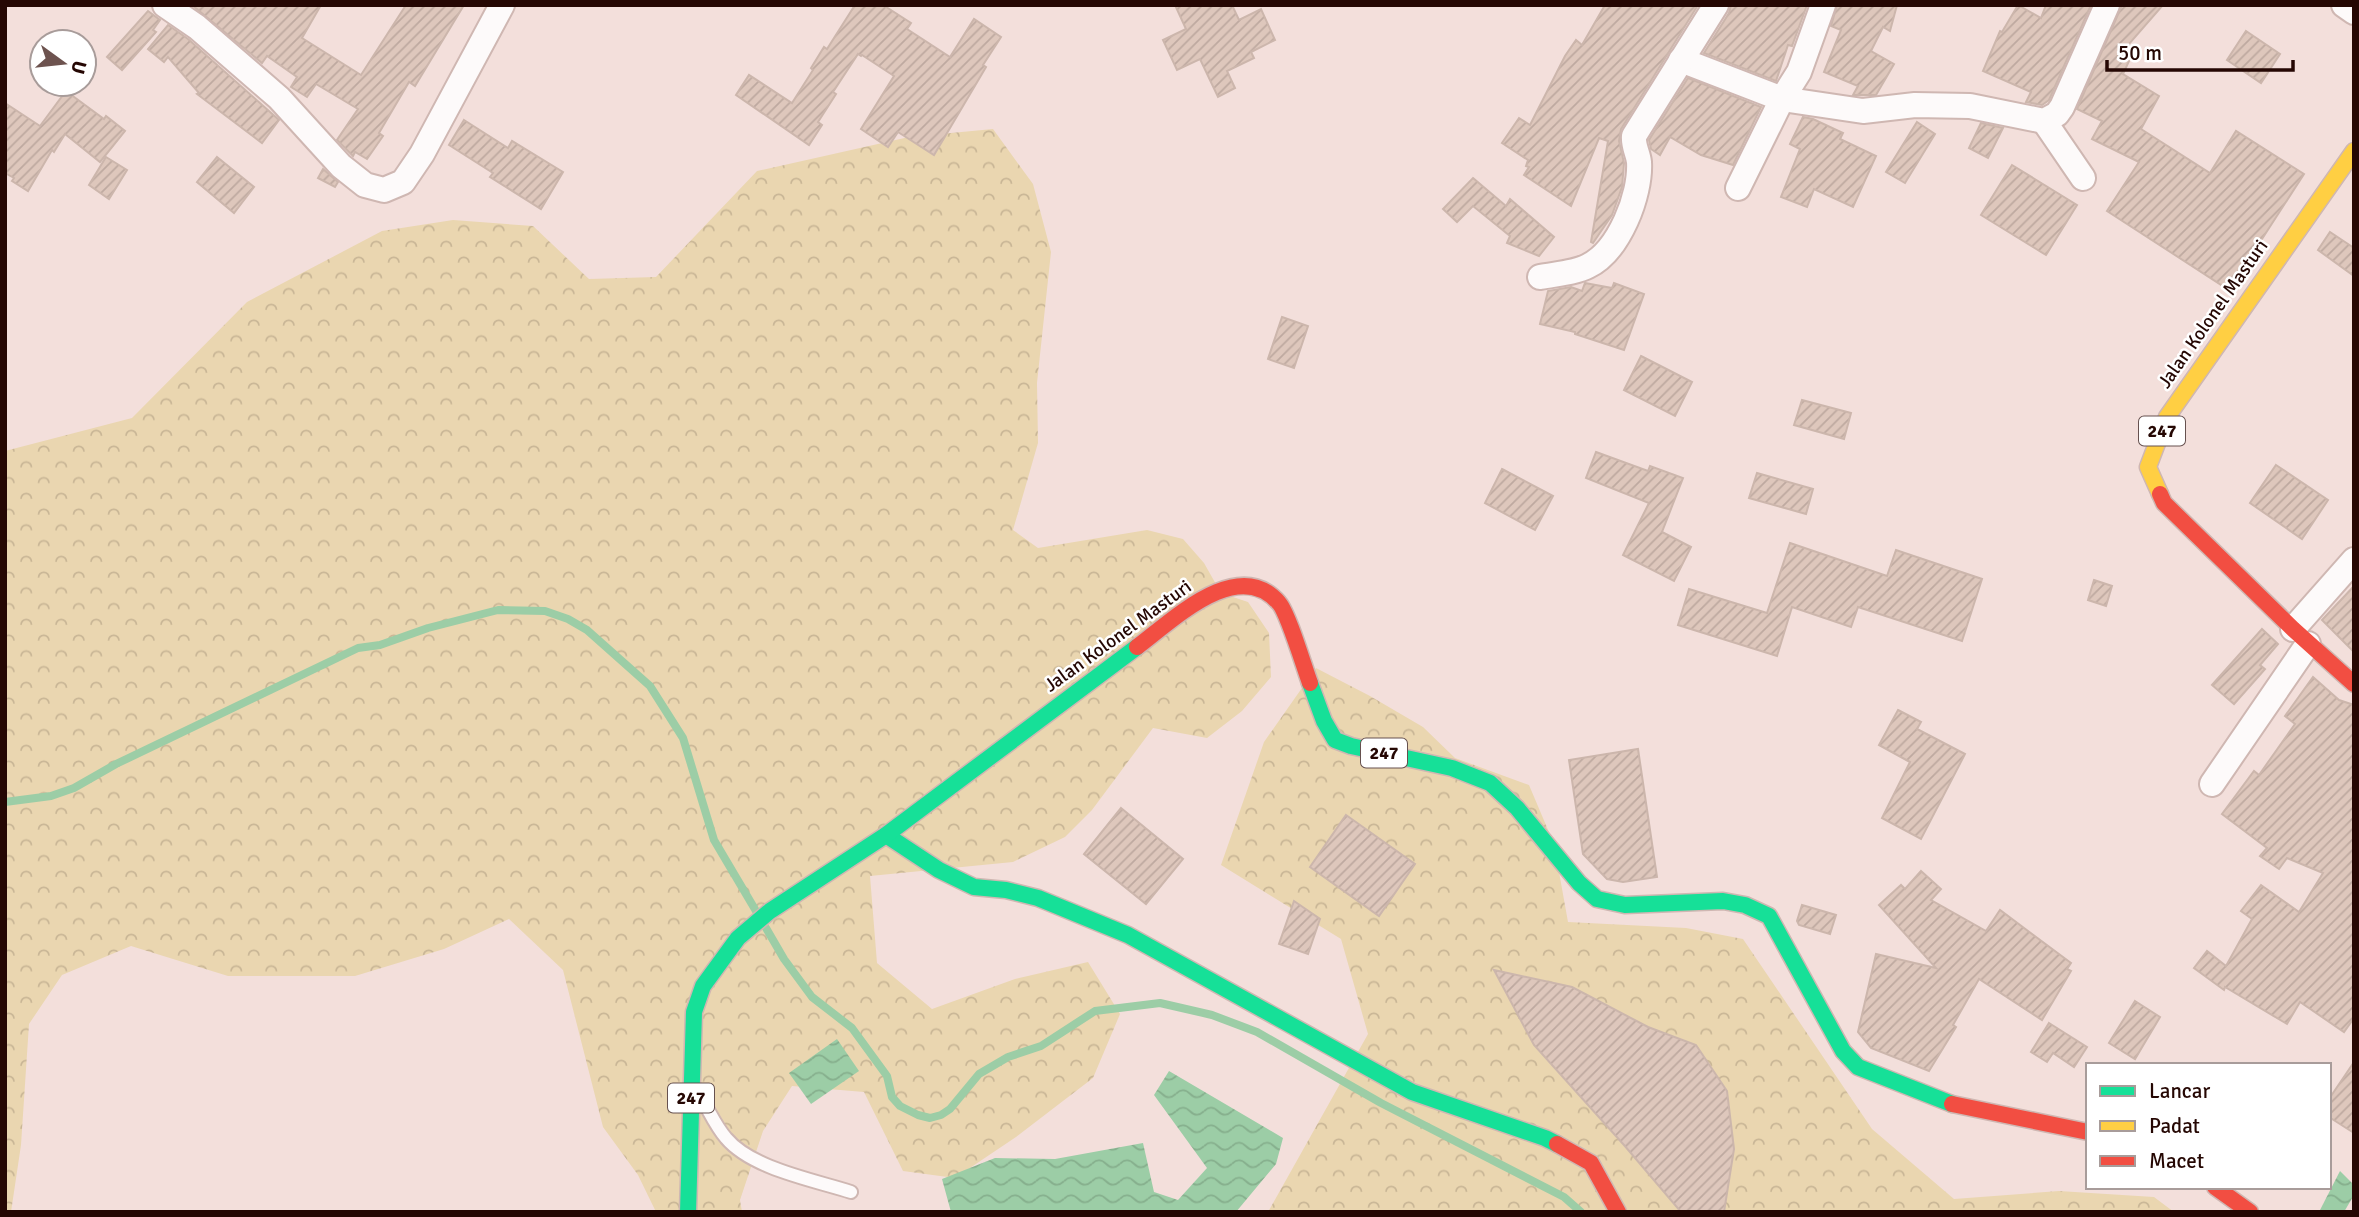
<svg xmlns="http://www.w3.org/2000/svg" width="2359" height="1217" font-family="Signika,sans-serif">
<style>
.forest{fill:url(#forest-crowns)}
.water{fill:url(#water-waves)}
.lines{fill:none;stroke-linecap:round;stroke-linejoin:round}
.stream{stroke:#9ccda6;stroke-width:8}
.building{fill:url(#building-hatch);stroke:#ccb6ac;stroke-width:2}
.lane-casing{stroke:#cfb7b2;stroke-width:16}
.street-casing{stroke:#cfb7b2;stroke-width:28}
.fast-casing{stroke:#cfb7b2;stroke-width:19}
.slow-casing{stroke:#cfb7b2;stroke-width:19}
.jam-casing{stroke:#cfb7b2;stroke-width:19}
.lane{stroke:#fdfafa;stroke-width:12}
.street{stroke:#fdfafa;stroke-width:24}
.fast{stroke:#16e098;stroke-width:16}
.slow{stroke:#ffcf43;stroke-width:16}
.jam{stroke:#f24e42;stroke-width:16}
.labels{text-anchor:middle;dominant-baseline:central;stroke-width:5;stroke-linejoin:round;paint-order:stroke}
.shield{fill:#fff;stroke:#66514f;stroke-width:2}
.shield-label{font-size:18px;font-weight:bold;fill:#250703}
.street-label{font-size:19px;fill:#250703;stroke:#fff}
</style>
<defs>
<pattern id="forest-crowns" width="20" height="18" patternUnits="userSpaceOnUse" patternTransform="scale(1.75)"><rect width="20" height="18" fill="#ead6b0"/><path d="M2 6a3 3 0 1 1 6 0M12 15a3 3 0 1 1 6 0" fill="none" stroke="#c9b696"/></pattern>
<pattern id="water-waves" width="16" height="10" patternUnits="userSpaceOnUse" patternTransform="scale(1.75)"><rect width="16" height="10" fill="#9ccda6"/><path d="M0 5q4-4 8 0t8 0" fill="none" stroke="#86af8d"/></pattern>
<pattern id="building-hatch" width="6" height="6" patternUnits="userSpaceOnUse" patternTransform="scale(1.75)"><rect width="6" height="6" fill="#dec7bc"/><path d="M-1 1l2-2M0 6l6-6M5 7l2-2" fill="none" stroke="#bea9a0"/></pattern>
</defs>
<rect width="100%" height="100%" fill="#f3dfdb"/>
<g class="forest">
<path d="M993,129l40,55 18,68 -14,131 1,60 -25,87 25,18 109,-18 36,9 21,24 17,30 27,9 21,31 2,44 -29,34 -35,27 -54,-10 -61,82 -27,27 -52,25 -143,14 7,87 55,46 83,-30 73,-17 32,52 -27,64 -77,59 -61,41 -52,-7 -39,-79 -72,-6 -29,45 -23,69 2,12h-86l-18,-37 -35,-48 -40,-157 -54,-51 -65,30 -89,27h-127l-97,-30 -69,29 -33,49 -8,121 -10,67h-6v-761l127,-33 115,-116 135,-71 71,-11 80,6 56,53 67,-2 101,-106 152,-34z"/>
<path d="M1316,668l54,28 53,31 32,31 74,27 25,59 14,78 118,6 57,11 129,190 82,70 105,-8 95,6 20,15h-906l100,-178 -27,-95 -120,-74 43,-123z"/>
</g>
<g class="water">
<path d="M837,1039l22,32 -48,33 -22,-31z"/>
<path d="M1169,1071l114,67 -7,26 -40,48h-285l-9,-33 53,-21 60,1 88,-16 11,49 24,8 29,-32 -53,-73z"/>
<path d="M2340,1171l14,14v10l-10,17h-25z"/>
</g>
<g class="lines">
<g class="stream">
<path d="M5,802l46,-6 23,-8 42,-24 242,-116 22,-3 48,-17 70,-18 47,1 23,8 19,11 63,56 33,52 31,102 42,71"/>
<path d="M766,928l18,31 28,38 40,31 35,48 5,21 8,9 18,9 12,3 11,-3 9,-6 29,-35 29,-17 33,-11 54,-35 65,-8 52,12 45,17 124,71 183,94 17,15"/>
</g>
</g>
<g class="building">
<path d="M192,5h129l-19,33 59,37 45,-70h58l-49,81 -6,-4 -30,51 4,3 -16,23 -12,-7 -2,4 -16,-16 21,-31 -42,-25 -9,13 -16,-10 6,-10 -30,-21 -5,7z"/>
<path d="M855,5h28l28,18 -4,6 43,28 24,-38 27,18 -18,28 3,2 -52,88 -36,-23 -10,15 -27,-18 33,-53 -32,-21 -1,1 -3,-2 -25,38 3,2 -18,28 4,3 -13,20 -73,-50 13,-20 43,28 21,-33 -2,-2 13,-21 3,2z"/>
<path d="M1175,5h57l7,15 22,-11 14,31 -24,12 3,6 -27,13 8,17 -17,9 -18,-38 -23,11 -14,-30 23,-11z"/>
<path d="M1605,5h93l-77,124 -2,12 5,22 -2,24 -10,28 -19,28 -2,-1 17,-101 -9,-3 -28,68 -47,-31 5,-8 -3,-1 2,-6 -26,-17 17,-25 11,7 35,-69 11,-16 6,5z"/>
<path d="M1731,5h76l-15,41 -4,-1 -12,36 -72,-28 25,-40z"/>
<path d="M1837,5h60l-7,26 -7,-4 -12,24 23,13 -18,31h-23l5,-9 -34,-14 17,-42 -10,-4z"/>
<path d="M2018,5l23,13 5,-13h45l-42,95 -7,5 -16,-3 5,-10 -48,-21 17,-40 2,1z"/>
<path d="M2122,5h41l-35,40 7,3 -12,26 36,22 -18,33 69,44 26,-42 68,43 -75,116 -122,-79 32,-49 -47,-23 10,-18 -25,-12z"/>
<path d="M148,11l12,9 -7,10 3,2 -34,38 -15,-13z"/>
<path d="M168,25l20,14 91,81 -17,23 -65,-49 2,-1 -31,-36 -4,5 -16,-13z"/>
<path d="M2246,31l34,23 -19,29 -34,-23z"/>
<path d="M1688,78l73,29 -28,58 -32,-10 -31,-18 -10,18 -9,-6 -2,-9z"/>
<path d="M66,91l38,28 2,-3 19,15 -25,31 -35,-28 -11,18 -2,-2 -24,41 -16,-10 2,-3 -9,-5v-70l35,23z"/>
<path d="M1803,117l10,2 30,14 -3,6 36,17 -23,51 -39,-18 -7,18 -26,-10 19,-48 -10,-5z"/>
<path d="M464,120l44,28 4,-7 51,31 -22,37 -51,-32 3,-4 -44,-28z"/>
<path d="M1917,122l18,12 -30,49 -19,-11z"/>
<path d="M1981,123l22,5 -15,30 -19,-10z"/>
<path d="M106,157l21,13 -18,29 -20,-14z"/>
<path d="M217,157l37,30 -20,26 -37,-31z"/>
<path d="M2012,165l65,40 -31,50 -65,-40z"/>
<path d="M323,169l15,13 -3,5 -17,-9z"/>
<path d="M1473,178l33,28 4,-7 44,38 -15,19 -32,-13 3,-7 -37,-30 -16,16 -14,-13z"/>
<path d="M2330,232l24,16v28l-36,-26z"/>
<path d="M1585,283l27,5 2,-5 30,11 -20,56 -49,-16v-2l-35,-8 8,-33 23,-4 11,4z"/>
<path d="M1282,317l26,9 -14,42 -26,-9z"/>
<path d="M1641,356l51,26 -17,34 -51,-26z"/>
<path d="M1802,400l49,13 -7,26 -50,-14z"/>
<path d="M1596,452l52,19 2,-5 33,12 -21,54 29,15 -17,34 -51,-26 26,-52 -63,-25z"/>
<path d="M2276,465l52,35 -26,39 -52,-36z"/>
<path d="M1502,469l51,27 -18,34 -50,-27z"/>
<path d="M1757,473l56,16 -7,25 -57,-16z"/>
<path d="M1790,543l97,33 9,-26 86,29 -20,62 -104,-34 -7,20 -59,-20 -15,49 -99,-31 11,-36 78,24z"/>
<path d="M2094,580l18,6 -6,20 -18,-6z"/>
<path d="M2354,586v66l-32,-32z"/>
<path d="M2262,629l16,15 -18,21 5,4 -31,35 -22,-19z"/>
<path d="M2313,677l26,23 15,5v313l-10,14 -44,-30 -13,22 -62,-37 -1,3 -30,-22 13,-17 19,15 26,-47 -11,-8 20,-26 38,27 24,-39 -36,-15 -8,11 -19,-13 7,-8 -45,-34 32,-43 5,4 36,-51 -10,-8z"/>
<path d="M1898,710l23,12 -4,7 48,25 -44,85 -39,-21 28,-56 -31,-17z"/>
<path d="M1638,749l19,128 -34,5 -16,-3 -24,-25 -14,-94z"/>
<path d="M1121,808l62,51 -37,45 -62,-50z"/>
<path d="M1346,815l69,49 -36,52 -69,-49z"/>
<path d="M1921,871l20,18 -10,11 55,31 14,-21 71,53 -4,6 4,2 -29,49 -63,-41 -26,46 3,2 -27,44 -58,-23 -13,-16 18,-78 60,14 -57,-63 22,-20 4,4z"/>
<path d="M1294,901l26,18 -12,35 -29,-10z"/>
<path d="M1802,905l34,10 -6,19 -31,-9 -2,-4z"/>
<path d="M1494,970l78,17 76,40 48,18 31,46 7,58 -10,63h-43l-57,-67 -90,-100z"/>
<path d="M2135,1001l25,16 -25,42 -26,-16z"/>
<path d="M2049,1023l38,24 -13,20 -21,-14 -6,9 -16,-10z"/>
<path d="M2354,1062v71l-25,-16v-18z"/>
</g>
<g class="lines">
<g class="lane-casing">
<path id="lane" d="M703,1101c7,12 14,27 23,37 26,31 88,42 125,54"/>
</g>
<g class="street-casing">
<g id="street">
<path d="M165,5l32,22 82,71 62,68 24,19 19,5 19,-8 19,-28 80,-149"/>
<path d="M2344,5l10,7"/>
<path d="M1681,60l101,39 81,12 52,-6 55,1 74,15 13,-7 5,-7 45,-102"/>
<path d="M2044,121l39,57"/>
<path d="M1738,188l44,-89 17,-27 24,-67"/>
<path d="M1540,277c15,-3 35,-4 48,-11 31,-15 53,-71 51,-104 -1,-9 -6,-16 -5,-26l82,-131"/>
<path d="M2293,629l61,-69"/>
<path d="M2212,784l96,-140"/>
</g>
</g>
<g class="fast-casing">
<g id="fast">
<path d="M1310,683l14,38 11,19 16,6 101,22 38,15 27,25 62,75 18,16 28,6 98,-4 22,4 24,11 74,135 15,16 94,37"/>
<path d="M886,835l53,35 35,17 32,3 32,8 90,37 284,157 133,46 12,6"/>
<path d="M688,1212l6,-200 9,-26 35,-48 32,-27 116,-76 251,-188"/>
</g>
</g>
<g class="slow-casing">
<path id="slow" d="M2160,494l-12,-27 19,-50 187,-266"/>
</g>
<g class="jam-casing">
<g id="jam">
<path d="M2160,494l4,9 129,126 61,55"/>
<path d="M1137,647c35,-26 101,-92 142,-44 9,10 25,64 31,80"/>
<path d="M1952,1104l136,28"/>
<path d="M1557,1144l34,19 27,49"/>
<path d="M2215,1187l35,25"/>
</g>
</g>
<use href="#lane" class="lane"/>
<use href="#street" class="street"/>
<use href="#fast" class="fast"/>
<use href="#slow" class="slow"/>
<use href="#jam" class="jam"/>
</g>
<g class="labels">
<g class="shield">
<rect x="2139" y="416.5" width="46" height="29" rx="5"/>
<rect x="1361" y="738.5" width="46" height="29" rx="5"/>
<rect x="668" y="1083.5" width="46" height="29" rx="5"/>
</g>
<g class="shield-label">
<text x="2162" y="431">247</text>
<text x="1384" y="753">247</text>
<text x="691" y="1098">247</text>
</g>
<g class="street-label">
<text transform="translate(2213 314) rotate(-55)">Jalan Kolonel Masturi</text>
<text transform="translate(1118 636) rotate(-36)">Jalan Kolonel Masturi</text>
</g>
</g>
<rect width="2359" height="1217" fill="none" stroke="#250703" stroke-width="14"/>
<rect x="2086" y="1063" width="245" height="126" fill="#ffffff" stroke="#a89c9a" stroke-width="2"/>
<rect x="2100" y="1086" width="35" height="10" fill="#16e098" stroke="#a89c9a" stroke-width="2"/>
<text x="2149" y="1098" font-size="21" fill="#250703">Lancar</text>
<rect x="2100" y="1121" width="35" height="10" fill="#ffcf43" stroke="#a89c9a" stroke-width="2"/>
<text x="2149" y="1133" font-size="21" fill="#250703">Padat</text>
<rect x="2100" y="1156" width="35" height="10" fill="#f24e42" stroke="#a89c9a" stroke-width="2"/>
<text x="2149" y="1168" font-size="21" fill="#250703">Macet</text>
<g transform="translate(63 63) rotate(105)"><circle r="33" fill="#ffffff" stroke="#a89c9a" stroke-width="2"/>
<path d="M0-5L12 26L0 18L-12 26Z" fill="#6d534f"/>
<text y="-10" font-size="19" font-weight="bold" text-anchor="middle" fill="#250703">U</text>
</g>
<path d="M2107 60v10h186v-10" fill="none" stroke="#250703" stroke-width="3.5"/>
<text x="2118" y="60" font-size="21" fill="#250703" stroke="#ffffff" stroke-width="5" paint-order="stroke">50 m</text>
</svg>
